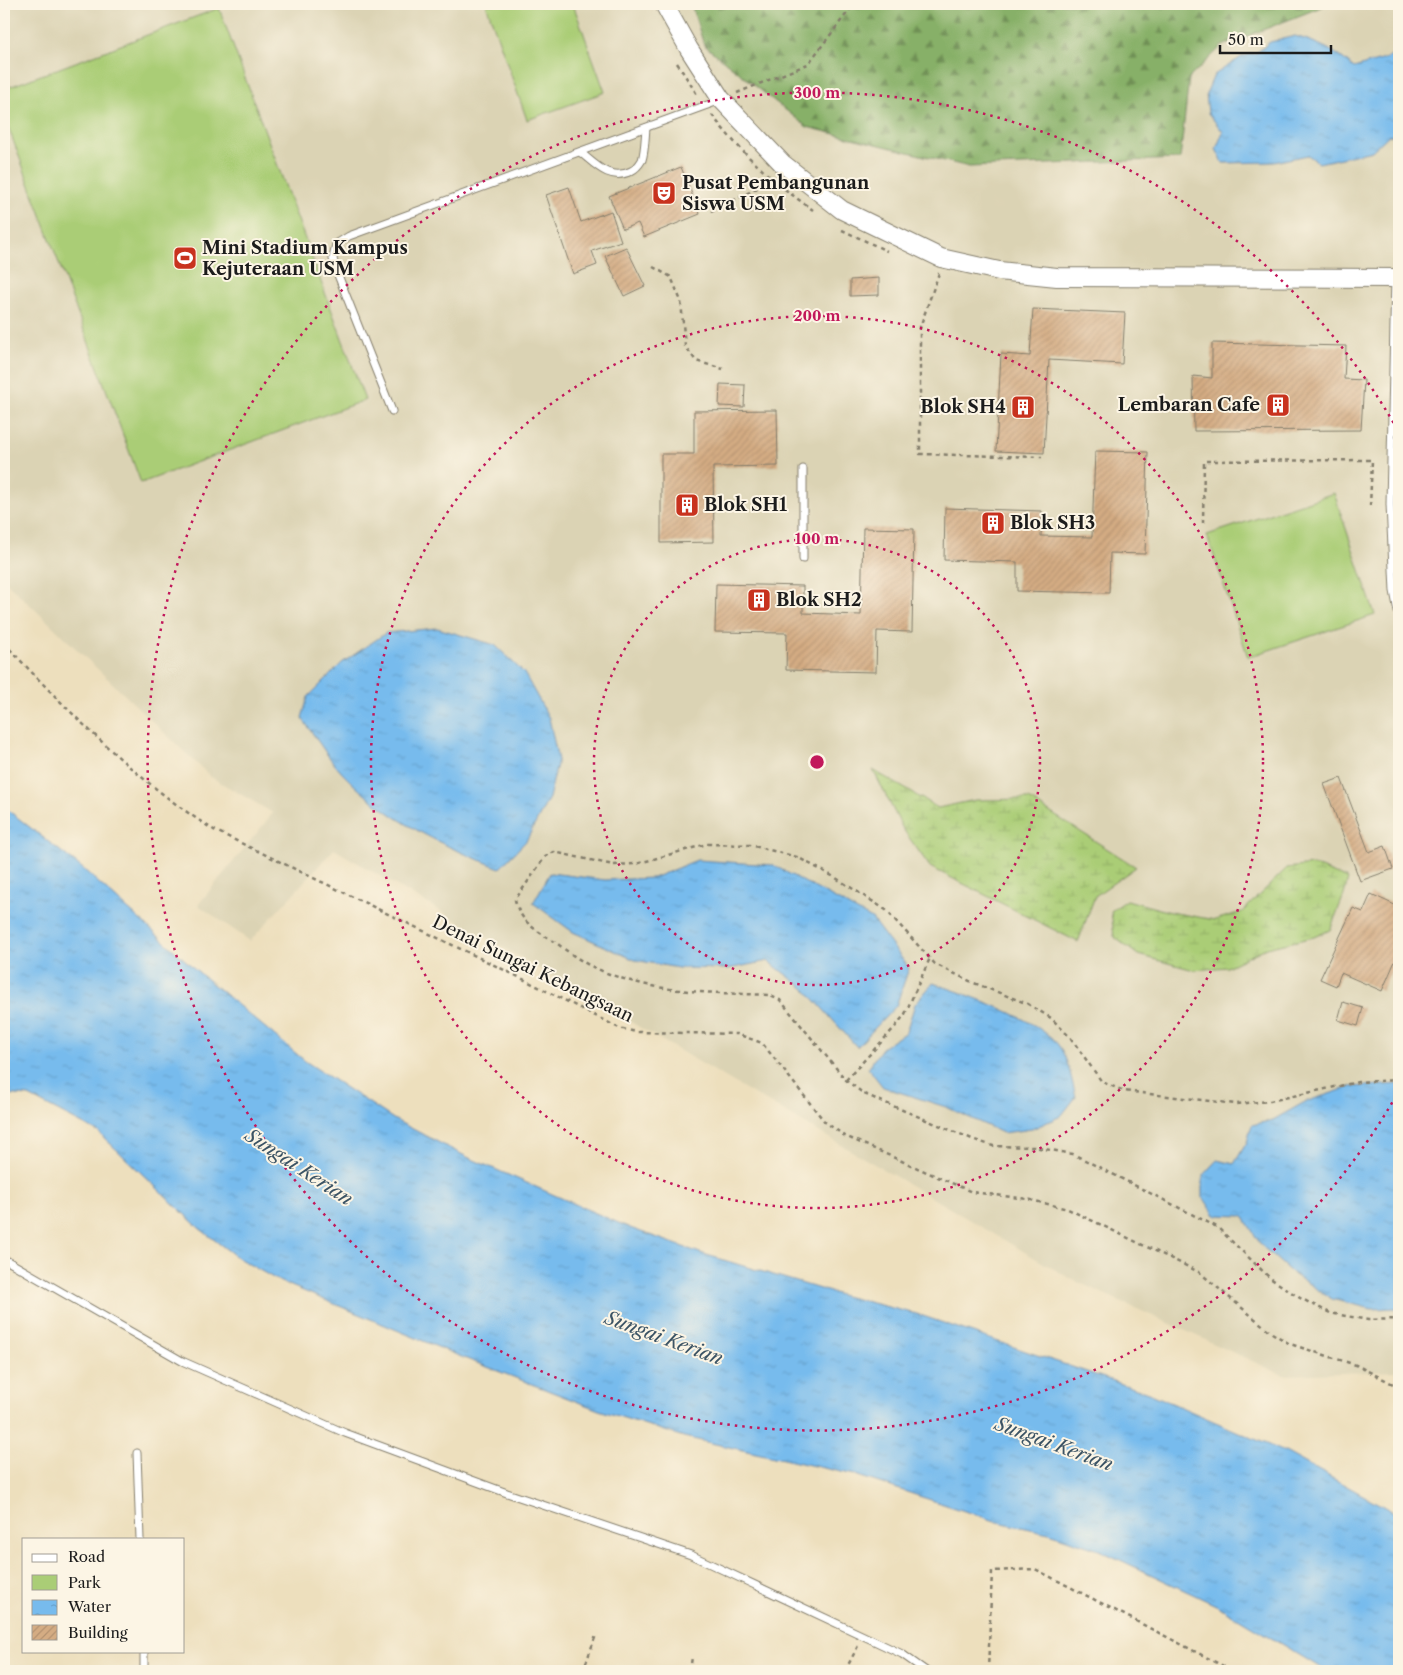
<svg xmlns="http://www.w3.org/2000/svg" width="1403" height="1675" font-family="'Libre Caslon Text',serif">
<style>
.built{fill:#dbd3b4}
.forest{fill:url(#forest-firs);stroke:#526642}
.wetland{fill:url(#wetland-marsh);stroke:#637449}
.green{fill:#aacd76;stroke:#637449}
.water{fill:url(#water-ripples);stroke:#4a6c84}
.building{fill:url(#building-hatch)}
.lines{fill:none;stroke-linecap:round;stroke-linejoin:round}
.service-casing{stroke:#847e6c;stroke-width:9}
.tertiary-casing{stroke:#847e6c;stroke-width:20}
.path{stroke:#847e6c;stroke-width:2.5;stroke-dasharray:4 4;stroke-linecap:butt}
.service{stroke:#fff;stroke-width:7}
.tertiary{stroke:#fff;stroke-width:18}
.ring{fill:none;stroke:#c2185b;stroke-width:2.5;stroke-dasharray:2.5 5}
.labels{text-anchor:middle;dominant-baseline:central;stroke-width:4;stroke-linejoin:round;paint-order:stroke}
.poi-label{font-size:18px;font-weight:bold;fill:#1c1c1c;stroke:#fcf5e5;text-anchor:start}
.street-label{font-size:18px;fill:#1c1c1c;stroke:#fcf5e5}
.water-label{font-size:19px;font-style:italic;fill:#3c5465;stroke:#fcf5e5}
.centre{fill:#c2185b;stroke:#fcf5e5;stroke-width:2.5}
.ring-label{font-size:15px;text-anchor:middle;font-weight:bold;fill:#c2185b;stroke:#fcf5e5;stroke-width:4;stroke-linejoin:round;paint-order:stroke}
</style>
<defs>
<pattern id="forest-firs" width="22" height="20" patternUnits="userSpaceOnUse" patternTransform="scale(1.25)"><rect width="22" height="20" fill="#87b067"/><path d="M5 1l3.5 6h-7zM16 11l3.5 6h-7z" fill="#6e8e54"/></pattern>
<pattern id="wetland-marsh" width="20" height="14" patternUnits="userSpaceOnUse" patternTransform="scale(1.25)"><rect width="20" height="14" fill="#aacd76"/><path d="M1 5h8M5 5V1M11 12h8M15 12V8" fill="none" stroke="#92af66"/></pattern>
<pattern id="water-ripples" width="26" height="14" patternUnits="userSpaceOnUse" patternTransform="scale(1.25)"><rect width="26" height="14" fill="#77bbed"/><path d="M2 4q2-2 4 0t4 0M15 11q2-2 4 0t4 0" fill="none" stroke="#66a0cb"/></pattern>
<pattern id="building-hatch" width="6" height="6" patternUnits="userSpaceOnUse" patternTransform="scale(1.25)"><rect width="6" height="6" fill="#d4ac83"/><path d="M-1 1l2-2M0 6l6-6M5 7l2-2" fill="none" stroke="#b59371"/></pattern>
</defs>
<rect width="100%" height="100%" fill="#fcf5e5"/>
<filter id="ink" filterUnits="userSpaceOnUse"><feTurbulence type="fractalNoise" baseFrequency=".02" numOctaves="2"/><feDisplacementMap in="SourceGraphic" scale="10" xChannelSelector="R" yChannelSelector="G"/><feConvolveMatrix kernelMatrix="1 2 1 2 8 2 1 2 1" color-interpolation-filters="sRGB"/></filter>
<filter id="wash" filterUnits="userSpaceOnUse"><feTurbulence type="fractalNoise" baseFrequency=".0096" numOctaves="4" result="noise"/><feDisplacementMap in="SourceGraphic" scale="20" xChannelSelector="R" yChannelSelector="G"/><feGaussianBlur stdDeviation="1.12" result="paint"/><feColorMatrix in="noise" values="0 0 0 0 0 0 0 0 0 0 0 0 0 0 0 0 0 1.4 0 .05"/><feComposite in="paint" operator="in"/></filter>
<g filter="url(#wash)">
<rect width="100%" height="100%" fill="#eddfbd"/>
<path class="built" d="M4,4h1395v1367l-116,4 -212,-96 -737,-430 -84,92 -52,-36 75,-92 -62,-36 -207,-197z"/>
<path class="forest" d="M691,4h634l-1,2 -102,40 -33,32 -9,81 -211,8 -162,-40 -103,-82z"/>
<g class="wetland">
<path d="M873,770l65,38 37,-8 54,-1 107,68 -41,29 -17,46 -148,-75 -27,-38z"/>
<path d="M1313,865l35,14 -4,16 -14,35 -16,7 -48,11 -39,19 -33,3 -56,-15 -24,-18 -3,-26 16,-11 43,12 45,8 27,-8 45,-44z"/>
</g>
<g class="green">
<path d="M486,4h87l32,88 -78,28z"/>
<path d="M219,8l146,392 -224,83 -137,-367v-27z"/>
<path d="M1334,493l41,122 -127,42 -41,-122z"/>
</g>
<g class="water">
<path d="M1295,36c24,7 41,15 59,32l34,-10 11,-7v86l-10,-2 -17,16 -53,12 -11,-8 -34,7 -51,1 -7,-14 7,-17 -15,-19 -2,-19 8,-19 29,-19 13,-3 14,-11z"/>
<path d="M437,628l58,17 29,28 25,45 9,42 -9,38 -23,43 -26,27c-56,-21 -114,-49 -157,-94 -15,-16 -28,-38 -41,-56l6,-21 34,-34 44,-30z"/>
<path d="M4,807l78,61 121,108 102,85 90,59 72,37 163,71 70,25 140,42 80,20 231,79 136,59 112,62v156h-73l-108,-65 -119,-56 -50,-17 -51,-11 -143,-47 -171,-38 -85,-27 -135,-52 -187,-78 -39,-22 -39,-30 -101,-96 -69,-36 -25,-2z"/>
<path d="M697,860l76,5 99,54 37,49 -13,38 -39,41 -52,-58 -37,-28 -40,8 -50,-1 -43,-8 -62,-28 -40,-29 17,-30 55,7 48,-2z"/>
<path d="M933,983c32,11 111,37 128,66 8,14 11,32 15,48l-15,19 -29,13 -29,4 -57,-26 -63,-20 -15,-19 14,-20 24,-16 9,-28z"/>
<path d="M1399,1084v224l-27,1 -40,-10 -40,-26 -31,-28 -18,-29 -28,-1 -12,-18v-22l14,-15 17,4 13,-22 5,-17 21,-5 32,-18 45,-15z"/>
</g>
<g id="blocks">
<g class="building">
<path d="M681,167l19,47 -56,23 -6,-14 -15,6 -14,-33z"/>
<path d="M569,187l12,35 30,-11 10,30 -29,10 5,14 -24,9 -27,-79z"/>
<path d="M626,247l19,39 -21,10 -19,-40z"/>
<path d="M879,278v17l-29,1v-16z"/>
<path d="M1033,309l92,4 -3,51 -73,-4 -5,93 -48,-2 5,-97 29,2z"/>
<path d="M1212,343l134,3 -2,33 20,1 -3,50 -167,1 -1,-55 19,2z"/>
<path d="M720,384l25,1 -1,22 -25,-1z"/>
<path d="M777,410l1,56 -65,1 1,75 -53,1v-89h33v-43z"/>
<path d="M1095,451l53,1 -3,102 -35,-1 -1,40 -92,-2v-29l-73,-2 1,-52 97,3 -1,25 51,1z"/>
<path d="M863,528l51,1 -2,103 -35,-1 -1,41 -90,-2 1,-37 -72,-1 1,-48 87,2v27l58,2z"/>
<path d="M1341,778l28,74 16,-6 8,23 -33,12 -36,-97z"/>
<path d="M1371,894l28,13v45l-17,39 -41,-18 -5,13 -16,-7 33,-71 10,4z"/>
<path d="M1343,1002l20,6 -5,18 -20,-6z"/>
</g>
</g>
</g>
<g filter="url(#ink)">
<use href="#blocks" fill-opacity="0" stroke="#847e6c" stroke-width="1"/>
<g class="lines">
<g class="service-casing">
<g id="service">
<path d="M580,152c15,12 30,30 51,19 5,-2 8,-6 11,-11 3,-9 3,-22 4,-32"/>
<path d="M1395,278l-5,226 4,87 5,26"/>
<path d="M392,411l-54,-136 -5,-16 3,-15 13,-8 372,-136"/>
<path d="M803,469v90"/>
<path d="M4,1259l178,102 163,72 162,60 184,62 211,99 24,17"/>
<path d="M137,1453l3,86"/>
<path d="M144,1651v20"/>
</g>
</g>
<g class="tertiary-casing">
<path id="tertiary" d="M664,4l25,45 32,50 61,64 60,47 99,48 58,13 58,6 342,1"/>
</g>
<g class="path">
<path d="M677,63l21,33"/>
<path d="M737,93l71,-29 46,-60"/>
<path d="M712,115c28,37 62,68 101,95"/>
<path d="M711,212l62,-32"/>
<path d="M842,230l45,21"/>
<path d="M653,267l18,10 10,24 4,45 11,15 27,8"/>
<path d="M939,273l-19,54v127l122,3"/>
<path d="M1203,523l1,-62 168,-1 -2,47"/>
<path d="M4,643c62,66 133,139 210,187l307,148 98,50 17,4 101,2 25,9 63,79 20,14 127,56 55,7 41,10 131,63 73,61 18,11 66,21 43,22"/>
<path d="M846,1080l50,-54 9,-12 25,-56"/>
<path d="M1399,1080l-41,2 -88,19 -34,3 -112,-13 -22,-9 -32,-45 -19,-19 -23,-14 -54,-21 -39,-19 -49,-54 -50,-32 -39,-21 -47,-12 -43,-1 -71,20 -23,1 -59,-13 -9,5 -30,43c5,22 22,31 40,42 12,9 25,19 38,25 57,27 114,25 175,28l12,5 66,80 18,14 108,45 21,7 41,1 39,7 144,73 53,51 30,20 30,15 38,7 31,-1"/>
<path d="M583,1671l13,-36"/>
<path d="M690,1671l2,-14"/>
<path d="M845,1671l14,-27"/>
<path d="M988,1671l4,-100 43,-2 198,102"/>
</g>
<use href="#service" class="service"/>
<use href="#tertiary" class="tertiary"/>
</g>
</g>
<g class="ring">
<circle cx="817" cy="762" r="223"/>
<circle cx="817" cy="762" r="446"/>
<path d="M1396 1096A669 669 0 1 1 1396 427"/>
</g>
<defs>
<g id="theatre-square" transform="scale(1.25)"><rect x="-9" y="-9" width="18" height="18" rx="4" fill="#c8321e" stroke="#fcf5e5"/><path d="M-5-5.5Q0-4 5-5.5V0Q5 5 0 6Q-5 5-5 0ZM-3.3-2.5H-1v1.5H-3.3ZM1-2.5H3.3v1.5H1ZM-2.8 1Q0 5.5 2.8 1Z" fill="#fff"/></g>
<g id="stadium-square" transform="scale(1.25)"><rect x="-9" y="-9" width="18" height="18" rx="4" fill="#c8321e" stroke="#fcf5e5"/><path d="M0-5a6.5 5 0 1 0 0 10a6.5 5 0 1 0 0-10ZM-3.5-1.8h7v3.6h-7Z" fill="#fff"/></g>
<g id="building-square" transform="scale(1.25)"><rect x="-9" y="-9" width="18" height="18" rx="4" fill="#c8321e" stroke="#fcf5e5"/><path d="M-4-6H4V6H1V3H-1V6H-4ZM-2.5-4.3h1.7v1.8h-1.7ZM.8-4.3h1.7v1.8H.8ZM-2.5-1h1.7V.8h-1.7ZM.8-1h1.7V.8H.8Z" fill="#fff"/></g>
</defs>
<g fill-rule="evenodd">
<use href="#theatre-square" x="664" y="193"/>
<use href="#stadium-square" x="185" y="258"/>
<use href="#building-square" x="1278" y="405"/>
<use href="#building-square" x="1023" y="407"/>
<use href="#building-square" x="687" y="505"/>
<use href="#building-square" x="993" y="523"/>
<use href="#building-square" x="759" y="600"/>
</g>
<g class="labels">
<g class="poi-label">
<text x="682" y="183">Pusat Pembangunan<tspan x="682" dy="21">Siswa USM</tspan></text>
<text x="202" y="248">Mini Stadium Kampus<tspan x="202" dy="21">Kejuteraan USM</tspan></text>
<text x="1260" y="405" text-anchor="end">Lembaran Cafe</text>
<text x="1006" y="407" text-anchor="end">Blok SH4</text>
<text x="704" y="505">Blok SH1</text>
<text x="1010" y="523">Blok SH3</text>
<text x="776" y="600">Blok SH2</text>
</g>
<g class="street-label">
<text transform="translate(533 969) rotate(26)">Denai Sungai Kebangsaan</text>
</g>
<g class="water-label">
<text transform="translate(299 1167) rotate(33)">Sungai Kerian</text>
<text transform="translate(664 1338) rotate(20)">Sungai Kerian</text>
<text transform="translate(1054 1444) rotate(20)">Sungai Kerian</text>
</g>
</g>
<circle cx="817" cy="762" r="8" class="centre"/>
<g class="ring-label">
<text x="817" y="98">300 m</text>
<text x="817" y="321">200 m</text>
<text x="817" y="544">100 m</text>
</g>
<rect width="1403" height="1675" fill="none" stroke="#fcf5e5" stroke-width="20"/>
<rect x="22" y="1538" width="162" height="115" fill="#fcf5e5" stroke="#a29e95"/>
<rect x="32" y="1554" width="25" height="8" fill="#ffffff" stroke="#a29e95"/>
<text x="68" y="1562" font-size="15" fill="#1c1c1c">Road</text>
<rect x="32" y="1575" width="25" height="15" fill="#aacd76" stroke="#a29e95"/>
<text x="68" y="1588" font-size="15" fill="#1c1c1c">Park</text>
<rect x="32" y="1600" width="25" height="15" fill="url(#water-ripples)" stroke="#a29e95"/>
<text x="68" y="1612" font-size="15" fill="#1c1c1c">Water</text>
<rect x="32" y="1625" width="25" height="15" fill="url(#building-hatch)" stroke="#a29e95"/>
<text x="68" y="1638" font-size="15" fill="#1c1c1c">Building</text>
<path d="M1220 45v8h111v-8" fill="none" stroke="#1c1c1c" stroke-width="2.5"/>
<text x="1228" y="45" font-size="15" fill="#1c1c1c" stroke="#fcf5e5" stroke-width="4" paint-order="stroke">50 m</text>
</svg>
